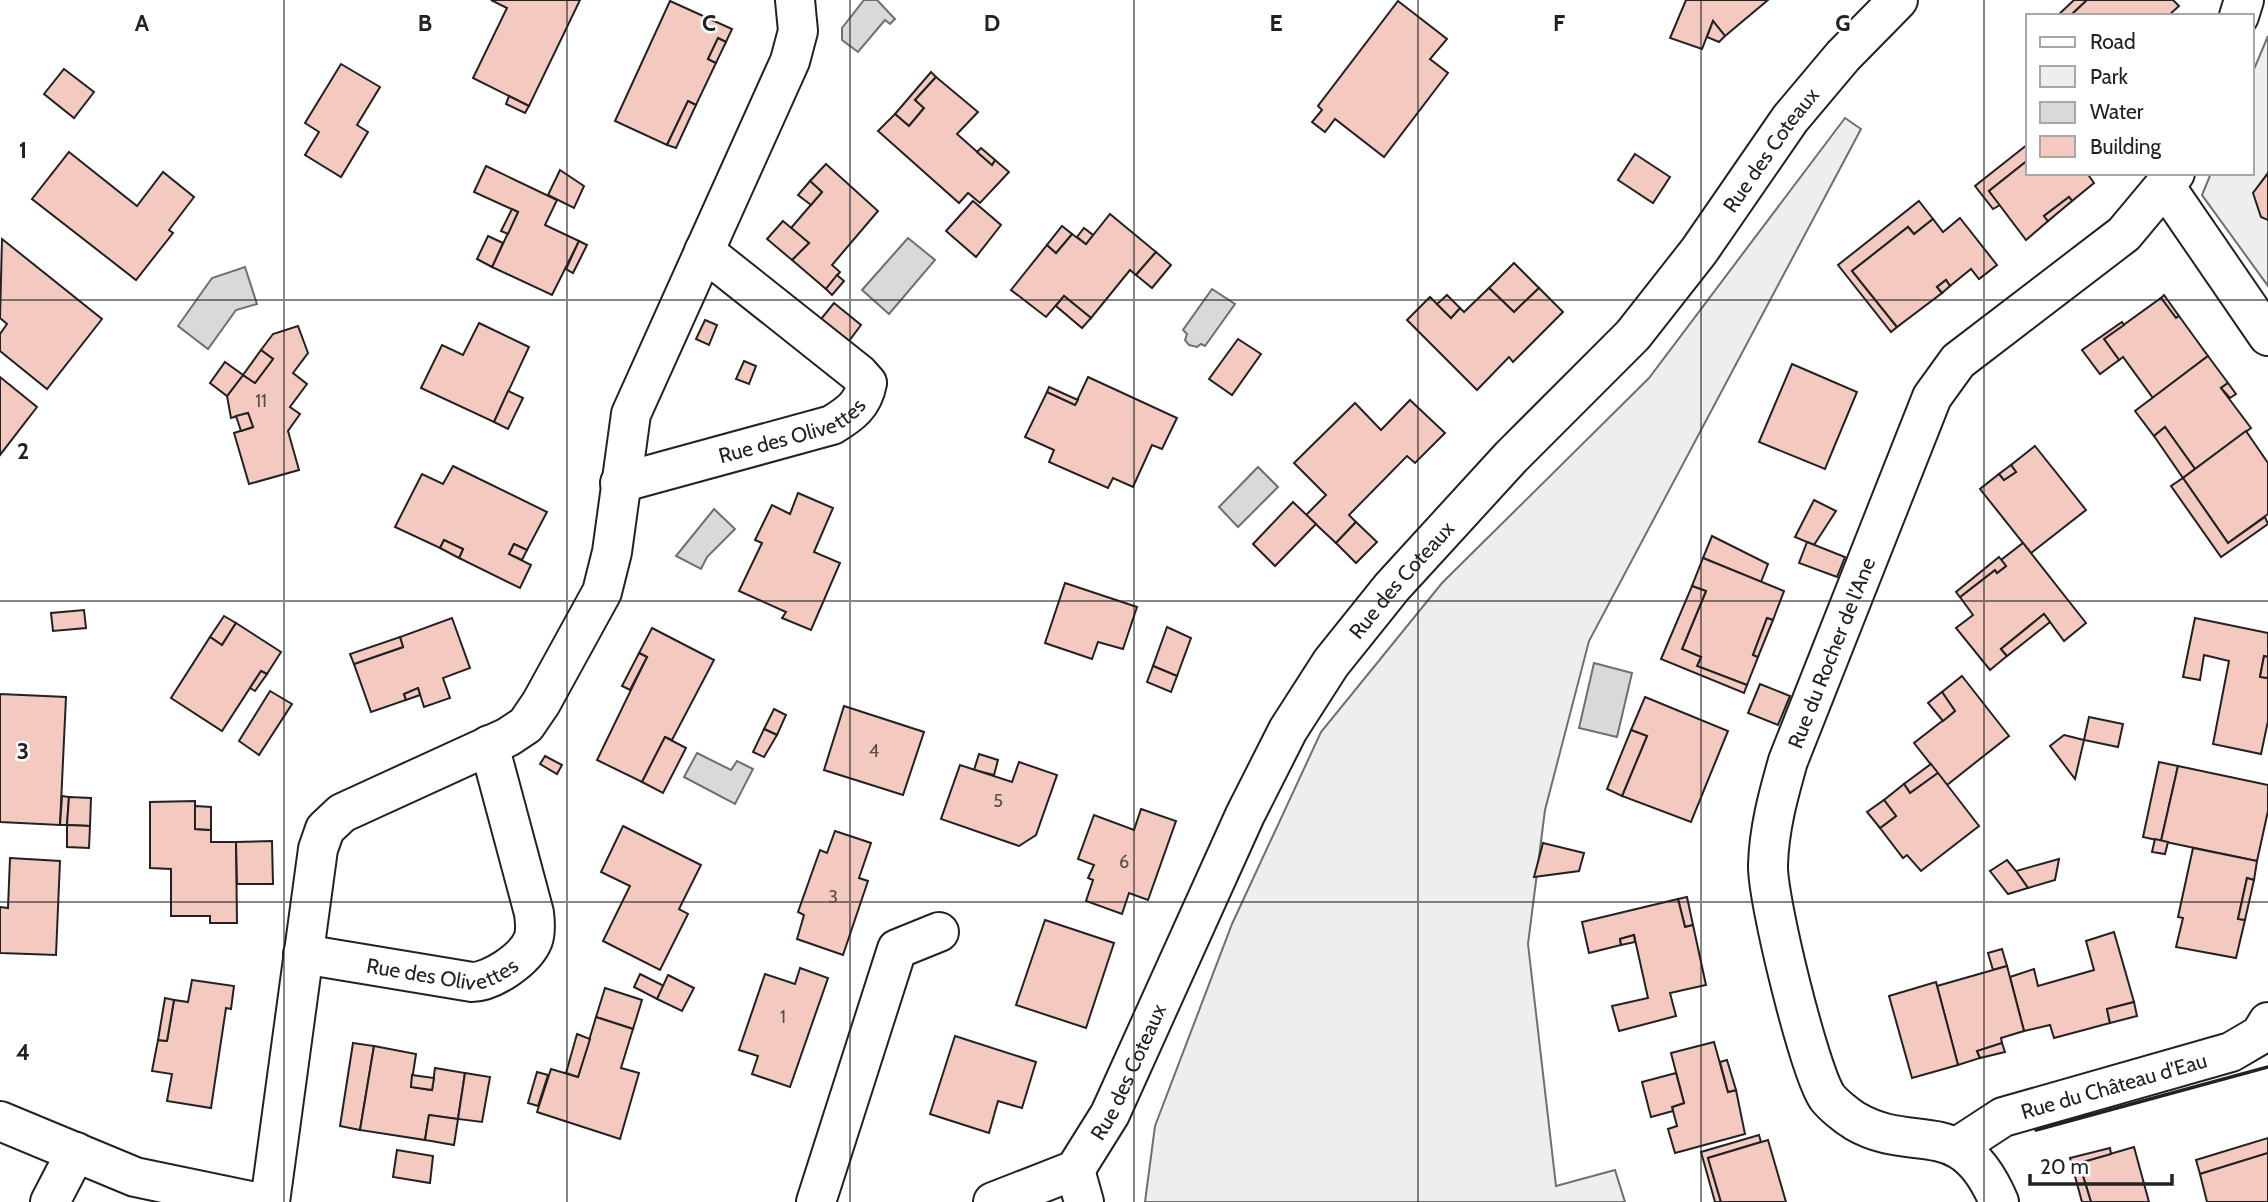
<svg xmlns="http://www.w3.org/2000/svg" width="2268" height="1202" font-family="Cabin,sans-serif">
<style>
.green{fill:#eee;stroke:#6f6f6f;stroke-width:2}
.water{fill:#d9d9d9;stroke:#6f6f6f;stroke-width:2}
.building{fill:#f3c9c0;stroke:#222;stroke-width:2}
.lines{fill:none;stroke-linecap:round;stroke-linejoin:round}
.minor-casing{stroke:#222;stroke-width:42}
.minor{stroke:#fff;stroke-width:38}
.wall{stroke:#222;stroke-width:3.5}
.grid{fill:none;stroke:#222;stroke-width:2;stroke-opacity:0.55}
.labels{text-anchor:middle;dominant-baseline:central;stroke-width:5;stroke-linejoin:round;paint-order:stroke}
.number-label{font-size:18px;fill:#564c4a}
.street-label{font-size:21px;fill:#222;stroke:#fff}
.grid-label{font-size:23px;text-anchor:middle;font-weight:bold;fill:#222;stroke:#fff;stroke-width:5;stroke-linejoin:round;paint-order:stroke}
</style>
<rect width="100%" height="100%" fill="#fff"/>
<g class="green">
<path d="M2268,36v250l-66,-91 9,-22h41v-99z"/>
<path d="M1845,118l16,11 -272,512 -44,169 -17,134 28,242 59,-16 10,32h-480l10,-76 77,-202 89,-192 121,-149 207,-205z"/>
</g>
<g class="water">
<path d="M864,0h13l18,19 -5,5 -5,-4 -27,32 -16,-12v-12z"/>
<path d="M908,238l27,22 -46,54 -27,-24z"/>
<path d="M245,267l12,37 -21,6 -28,39 -30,-23 34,-48z"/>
<path d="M1212,289l23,15 -30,42 -4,-2 -4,3 -8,-2 -4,-5 2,-6 -4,-4z"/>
<path d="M1258,467l20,20 -40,40 -19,-20z"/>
<path d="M714,509l21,20 -28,28 -6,12 -25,-13z"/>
<path d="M1594,663l38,10 -15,64 -38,-9z"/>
<path d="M697,753l34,17 6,-9 16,8 -18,35 -51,-27z"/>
</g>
<g class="building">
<path d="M491,0h89l-51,106 -56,-28 34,-70z"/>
<path d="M1686,0h82l-43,36 -12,-15 -11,28 -32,-11z"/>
<path d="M2074,0h13l-17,16h-13z"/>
<path d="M2087,0h86l6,6 -11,10h-98z"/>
<path d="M670,1l62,28 -6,13 -8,-4 -10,21 8,4 -20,42 -8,-4 -21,44 -52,-24z"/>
<path d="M1398,1l49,38 -17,20 18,14 -64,84 -49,-38 -10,13 -13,-10 10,-12 -4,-4z"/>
<path d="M1713,21l12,15 -6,6 -12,-5z"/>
<path d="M718,38l8,4 -10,21 -8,-4z"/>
<path d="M341,64l39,23 -23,38 11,7 -27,45 -36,-22 14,-23 -14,-9z"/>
<path d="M64,69l30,23 -20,26 -30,-24z"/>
<path d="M931,72l5,5 -21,23 9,8 -15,18 -14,-12z"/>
<path d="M936,77l42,35 -21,22 35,31 3,-5 14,12 -29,31 -12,-10 -9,10 -81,-72 17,-17 14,12 15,-18 -9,-8z"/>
<path d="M509,96l20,10 -4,7 -19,-9z"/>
<path d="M688,101l8,4 -20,43 -9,-3z"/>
<path d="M2028,144v16l-39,31 11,14 -7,4 -18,-23z"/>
<path d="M981,148l14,12 -3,5 -15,-13z"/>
<path d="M69,152l68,54 26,-34 31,25 -25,33 4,3 -37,47 -104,-81z"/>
<path d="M1635,154l35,23 -17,26 -35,-23z"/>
<path d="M2028,160v13h59l7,10 -22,18 -3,-4 -25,19 4,5 -22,19 -37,-49z"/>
<path d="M826,164l52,47 -46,54 8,7 -14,17 -34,-29 17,-17 -18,-15 31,-36 -12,-11z"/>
<path d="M486,166l71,34 -12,25 34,16 -27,54 -60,-28 26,-55 -44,-20z"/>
<path d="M560,170l24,16 -10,22 -26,-13z"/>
<path d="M2268,173v47l-7,-3 -8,-24z"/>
<path d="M810,181l12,11 -11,13 -13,-10z"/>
<path d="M2069,197l3,4 -24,20 -4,-5z"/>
<path d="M973,201l28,24 -25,32 -30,-26z"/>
<path d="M1919,201l14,18 -19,15 -6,-7 -56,44 45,56 -6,5 -53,-67z"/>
<path d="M512,209l6,3 -10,22 -7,-3z"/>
<path d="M1110,214l46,38 -20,23 -6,-5 -39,48 -27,-22 -18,21 -35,-27 36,-45 9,8 16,-19 14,10z"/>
<path d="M1960,218l37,47 -18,14 -8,-10 -21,17 -4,-6 -9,7 5,6 -45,34 -45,-56 56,-44 6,7 19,-15 10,13z"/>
<path d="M783,221l26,22 -17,17 -25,-21z"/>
<path d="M1062,226l10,8 -16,19 -9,-8z"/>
<path d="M1084,228l9,7 -7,9 -9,-7z"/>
<path d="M488,236l15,7 -11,24 -15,-8z"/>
<path d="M2,239l100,80 -55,70 -47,-38v-17l7,-10 -7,-6z"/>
<path d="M579,241l8,4 -14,28 -7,-4z"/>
<path d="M1156,252l15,13 -19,23 -16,-13z"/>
<path d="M1514,263l25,25 -25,24 -25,-24z"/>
<path d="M837,275l7,6 -12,14 -6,-6z"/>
<path d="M1946,280l4,6 -8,7 -5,-6z"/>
<path d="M1489,288l25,24 25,-24 24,24 -50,50 -4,-5 -32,33 -70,-70 23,-23 21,21 9,-10 4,4z"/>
<path d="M1447,295l13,13 -9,10 -14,-14z"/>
<path d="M2164,295l15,21 -3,2 -15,-20z"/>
<path d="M1064,296l27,22 -9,10 -26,-22z"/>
<path d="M2161,298l15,20 3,-2 29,40 -55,42 -30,-41 -4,3 -15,-21z"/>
<path d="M834,303l27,22 -12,16 -28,-22z"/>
<path d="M705,320l12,5 -8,20 -13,-6z"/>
<path d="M2122,322l2,3 -20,14 15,21 -19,14 -18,-24z"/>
<path d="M479,323l50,24 -35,75 -73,-34 21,-43 21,10z"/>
<path d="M298,326l10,27 -15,20 14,11 -17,23 10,7 -12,17 11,39 -50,14 -15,-51 19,-6 -5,-14 -17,5 -4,-22 16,-21 12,8 18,-24 -12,-9 12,-16z"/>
<path d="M1238,339l23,15 -29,41 -23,-16z"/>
<path d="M261,350l12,9 -18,24 -12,-8z"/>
<path d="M2208,356l20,27 -7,5 30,40 -56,41 -30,-42 -11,9 -19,-25z"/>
<path d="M744,361l12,5 -7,18 -13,-5z"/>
<path d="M225,362l18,13 -16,21 -17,-13z"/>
<path d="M1792,364l65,28 -32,77 -66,-27z"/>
<path d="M0,377l37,30 -37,48z"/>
<path d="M1088,377l89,41 -15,31 -10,-4 -19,42 -20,-9 -5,10 -59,-26 5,-12 -29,-13 22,-45 28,13z"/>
<path d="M2228,383l8,11 -6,4 -9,-10z"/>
<path d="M1049,387l29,13 -3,5 -28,-13z"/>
<path d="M508,391l15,7 -15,31 -14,-7z"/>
<path d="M1410,400l35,33 -30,30 -8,-7 -58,59 7,7 -20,21 -30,-28 20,-20 -32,-32 61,-60 26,27z"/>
<path d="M248,413l5,14 -12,4 -5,-15z"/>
<path d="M2165,427l30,42 -12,9 -29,-42z"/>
<path d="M2246,431l22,32v51l-40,29 -45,-65z"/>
<path d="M2035,446l51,64 -55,43 -51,-64 19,-15 5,6 12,-8 -5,-7z"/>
<path d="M2011,465l5,7 -12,8 -5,-6z"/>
<path d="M453,466l94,46 -20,38 -13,-6 -5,10 22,11 -11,23 -61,-30 4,-9 -19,-9 -4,8 -45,-21 27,-53 21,10z"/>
<path d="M2183,478l45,65 37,-26 3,7 -47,33 -50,-71z"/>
<path d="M798,493l35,15 -19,44 26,11 -29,67 -29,-12 4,-6 -47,-21 23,-48 -7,-3 17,-35 18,9z"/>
<path d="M1814,500l22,11 -22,34 -19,-8z"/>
<path d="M1293,502l23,22 -41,42 -22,-22z"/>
<path d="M1356,522l21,20 -21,21 -20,-20z"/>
<path d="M1712,536l56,28 -7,18 -58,-24z"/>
<path d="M444,540l19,9 -4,9 -19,-10z"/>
<path d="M1807,542l38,15 -8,20 -38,-14z"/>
<path d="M2023,543l63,80 -22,18 -20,-27 -43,35 6,7 -17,14 -34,-42 17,-13 -13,-18 35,-27 2,3 9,-7 -5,-6z"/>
<path d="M514,544l13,6 -5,10 -13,-6z"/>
<path d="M1999,557l7,9 -9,7 -2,-3 -35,27 -4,-5z"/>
<path d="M1703,558l81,33 -11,29 -6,-2 -14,37 5,2 -11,28 -50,-19 4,-9 -19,-8 24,-58 -14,-5z"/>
<path d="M1065,583l72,24 -14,42 -25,-7 -6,17 -47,-16z"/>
<path d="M1692,586l14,5 -24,58 19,8 -4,9 50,19 -3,8 -83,-34z"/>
<path d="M84,610l2,18 -33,3 -2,-18z"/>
<path d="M2044,614l6,8 -43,34 -6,-7z"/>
<path d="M224,616l12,7 -14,22 -12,-8z"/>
<path d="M452,618l18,50 -27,10 7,20 -26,9 -6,-19 -14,6 2,6 -35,12 -17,-48 49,-17 -3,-10z"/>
<path d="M1767,618l6,2 -15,37 -5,-2z"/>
<path d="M2195,618l73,15v24l-4,-1 -4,21 8,1v43l-7,33 -48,-10 16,-83 -25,-6 -4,25 -17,-3z"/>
<path d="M236,623l45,29 -14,22 -6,-3 -39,60 -51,-33 39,-61 12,8z"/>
<path d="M1167,627l24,11 -14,38 -24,-10z"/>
<path d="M652,628l62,32 -42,80 -7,-3 -23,45 -45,-22 50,-103 -8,-4z"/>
<path d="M400,637l3,10 -49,17 -4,-10z"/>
<path d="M639,653l8,4 -17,33 -8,-4z"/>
<path d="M2264,656l4,1v21l-8,-1z"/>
<path d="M1153,666l24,10 -6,16 -24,-10z"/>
<path d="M261,671l6,3 -12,17 -5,-3z"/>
<path d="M1962,676l47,60 -62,49 -33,-42 41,-32 -13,-19z"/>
<path d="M1760,684l30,12 -12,29 -30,-12z"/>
<path d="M418,688l2,7 -14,5 -2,-6z"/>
<path d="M270,691l22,13 -33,51 -20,-14z"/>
<path d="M1942,692l13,19 -12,10 -15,-18z"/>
<path d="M0,694l66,3 -6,128 -60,-3z"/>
<path d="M1645,697l83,34 -37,91 -69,-26 25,-60 -16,-6z"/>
<path d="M844,706l80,26 -21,63 -79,-25z"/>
<path d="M774,709l12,6 -9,20 -13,-6z"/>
<path d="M2089,717l34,7 -5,23 -34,-7z"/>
<path d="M764,729l13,6 -13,22 -11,-5z"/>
<path d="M1631,730l16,6 -25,60 -15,-7z"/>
<path d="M2064,735l20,5 -9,39 -25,-33z"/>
<path d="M665,737l21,11 -23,45 -21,-11z"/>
<path d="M979,754l19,6 -4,15 -20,-5z"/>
<path d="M545,756l17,9 -5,9 -17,-10z"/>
<path d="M1019,762l38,13 -21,60 -17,11 -78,-27 19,-54 52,17z"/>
<path d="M2159,762l19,4 -17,75 -18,-4z"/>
<path d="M1931,764l7,9 -28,20 -6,-9z"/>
<path d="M2178,766l90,19v26l-11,50 -96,-20z"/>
<path d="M1938,773l41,53 -58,45 -14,-16 -4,3 -23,-30 16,-12 -12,-16 20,-16 6,9z"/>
<path d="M62,796l7,1 -2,28h-7z"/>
<path d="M69,797l22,1 -1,28 -23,-1z"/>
<path d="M1884,800l12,16 -16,12 -13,-16z"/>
<path d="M195,801v28l16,1v12h25l1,81h-27v-7h-39v-47l-21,-1v-66z"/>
<path d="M195,806l16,1v23l-16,-1z"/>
<path d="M1141,809l35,12 -28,79 -19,-7 -7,21 -36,-13 7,-21 -5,-2 6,-13 -16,-6 16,-44 40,15z"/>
<path d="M67,825l23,1 -1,22 -22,-1z"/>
<path d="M623,826l78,39 -22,44 9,5 -28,56 -57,-29 27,-55 -29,-14z"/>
<path d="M835,831l36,12 -12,35 9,3 -25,74 -46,-16 7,-24 -6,-3 22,-62 7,3z"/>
<path d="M2155,839l13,3 -3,12 -13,-2z"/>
<path d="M272,841l1,43h-36l-1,-42z"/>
<path d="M1543,843l41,10 -5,18 -45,6z"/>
<path d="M2193,848l64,13 -3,19 -7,-2 -9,41 7,1 -9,38 -60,-11 7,-29 -5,-1z"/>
<path d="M10,858l50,3 -4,94 -56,-2v-46l8,1z"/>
<path d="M2059,859l-4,21 -27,8 -12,-17z"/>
<path d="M2007,860l9,11 12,17 -20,6 -18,-23z"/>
<path d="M2247,878l7,2 -9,40 -7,-1z"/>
<path d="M1687,897l6,28 -8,2 -7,-28z"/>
<path d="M1678,899l7,28 8,-2 13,60 -36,8 6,23 -57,15 -7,-25 36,-8 -14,-63 -14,4 1,6 -32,8 -7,-31z"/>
<path d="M1045,920l69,23 -28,85 -70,-23z"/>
<path d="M2114,932l20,70 -27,7 3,14 -56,15 -4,-13 -26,6 -14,-54 24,-8 4,17 56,-16 -8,-29z"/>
<path d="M1634,935l1,7 -14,3 -1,-6z"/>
<path d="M2002,949l5,17 -14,4 -5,-17z"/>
<path d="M2007,966l17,65 -23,7 1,5 -25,8 3,7 -22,7 -21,-79z"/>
<path d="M800,968l28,10 -38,109 -38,-13 6,-18 -19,-6 26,-76 30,10z"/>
<path d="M640,974l24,12 -7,13 -23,-12z"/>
<path d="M668,975l26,13 -12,23 -25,-12z"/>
<path d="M192,980l42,6 -3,23 -5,-1 -15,100 -44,-7 5,-27 -20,-3 6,-31 9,1 7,-41 14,2z"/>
<path d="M1936,982l22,83 -46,13 -23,-82z"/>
<path d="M605,988l37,12 -9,29 -37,-12z"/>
<path d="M165,998l9,2 -7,41 -9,-1z"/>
<path d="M2134,1002l3,14 -27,7 -3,-14z"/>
<path d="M596,1017l37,12 -12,39 18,5 -19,66 -83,-27 14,-43 27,8z"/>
<path d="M577,1034l13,5 -12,38 -12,-4z"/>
<path d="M955,1036l81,26 -14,46 -24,-7 -9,32 -59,-19z"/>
<path d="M1714,1042l14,50 8,-2 9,44 -70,19 -7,-24 9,-3 -5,-19 12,-4 -13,-50z"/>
<path d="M353,1043l21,3 -14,84 -20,-4z"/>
<path d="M2002,1043l3,9 -25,6 -3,-7z"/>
<path d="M374,1046l42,8 -5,33 21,3 3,-22 30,5 -7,46 -29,-4 -4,25 -65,-10z"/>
<path d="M1727,1060l9,30 -8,2 -8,-30z"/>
<path d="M537,1072l11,3 -10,31 -10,-3z"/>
<path d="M465,1073l25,4 -8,45 -24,-3z"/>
<path d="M1676,1073l8,30 -12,4 1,4 -22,6 -9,-35z"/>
<path d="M412,1075l22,3 -2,12 -21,-3z"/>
<path d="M429,1115l29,4 -4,26 -29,-5z"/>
<path d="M1759,1135l2,7 -53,16 13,44h-6l-14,-50z"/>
<path d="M2268,1138v15l-68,21 -4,-14z"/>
<path d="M1768,1140l18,62h-65l-13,-44z"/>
<path d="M2134,1147l15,55h-58l-12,-39z"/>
<path d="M2110,1148l1,6 -32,9 12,39h-9l-12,-44z"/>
<path d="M397,1150l36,6 -3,27 -37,-6z"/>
<path d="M2268,1153v49h-61l-7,-28z"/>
</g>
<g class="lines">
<g class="minor-casing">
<g id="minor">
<path d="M2239,16l5,-16"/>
<path d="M2165,186l103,150"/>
<path id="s1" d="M620,483l212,-58c18,-11 31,-20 35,-42l-8,-9 -155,-123"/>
<path id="s2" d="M303,954l169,28c19,0 53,-22 61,-42 3,-8 2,-19 1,-27l-45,-168"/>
<path d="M0,1121l135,56 120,25"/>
<path id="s3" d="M1957,1147l46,-30 228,-65 29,-17 8,-13"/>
<path d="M1075,1170l9,32"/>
<path d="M50,1202l26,-50"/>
<path d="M270,1202l48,-353 7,-20 17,-16 166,-76 18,-12 15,-22 61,-111 10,-40 19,-138 159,-353 8,-30 -3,-31"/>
<path d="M816,1202l81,-253 42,-17"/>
<path id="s4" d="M993,1202l82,-32 35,-56 135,-299 43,-85 43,-67 61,-76 119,-130 122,-122 66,-84 91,-132 53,-63 55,-56"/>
<path id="s5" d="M1999,1202c-38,-90 -84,-46 -144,-81 -8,-5 -22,-16 -28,-24 -18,-27 -60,-198 -59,-232 1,-36 10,-69 20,-104l144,-364 26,-36 166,-127 51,-61"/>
</g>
</g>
<use href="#minor" class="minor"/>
<path class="wall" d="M2036,1130l232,-63"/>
</g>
<path class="grid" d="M284,0v1202M567,0v1202M850,0v1202M1134,0v1202M1418,0v1202M1701,0v1202M1984,0v1202M0,300h2268M0,601h2268M0,902h2268"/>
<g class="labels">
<g class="number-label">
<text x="261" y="401">11</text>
<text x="874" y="751">4</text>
<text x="998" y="801">5</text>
<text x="1124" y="862">6</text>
<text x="833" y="897">3</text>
<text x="783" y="1017">1</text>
</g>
<g class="street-label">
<text stroke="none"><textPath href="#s4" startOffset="1334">Rue des Coteaux</textPath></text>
<text stroke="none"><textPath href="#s1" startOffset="180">Rue des Olivettes</textPath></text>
<text stroke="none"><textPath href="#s4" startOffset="766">Rue des Coteaux</textPath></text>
<text stroke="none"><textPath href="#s5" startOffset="676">Rue du Rocher de l'Ane</textPath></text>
<text stroke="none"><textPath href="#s2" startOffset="142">Rue des Olivettes</textPath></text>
<text stroke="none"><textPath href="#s4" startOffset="200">Rue des Coteaux</textPath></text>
<text stroke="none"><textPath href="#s3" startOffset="170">Rue du Château d'Eau</textPath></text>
</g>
</g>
<g class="grid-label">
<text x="142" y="31">A</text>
<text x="425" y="31">B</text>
<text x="709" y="31">C</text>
<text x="992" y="31">D</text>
<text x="1276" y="31">E</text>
<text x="1559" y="31">F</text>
<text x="1843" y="31">G</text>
<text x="23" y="158">1</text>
<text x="23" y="459">2</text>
<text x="23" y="759">3</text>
<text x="23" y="1060">4</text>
</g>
<rect x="2026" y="14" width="228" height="161" fill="#ffffff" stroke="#a7a7a7" stroke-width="2"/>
<rect x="2040" y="37" width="35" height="10" fill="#ffffff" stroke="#a7a7a7" stroke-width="2"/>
<text x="2090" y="49" font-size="21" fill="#222222">Road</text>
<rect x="2040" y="66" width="35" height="21" fill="#eeeeee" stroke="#a7a7a7" stroke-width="2"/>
<text x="2090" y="84" font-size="21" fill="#222222">Park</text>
<rect x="2040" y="102" width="35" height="21" fill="#d9d9d9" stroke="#a7a7a7" stroke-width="2"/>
<text x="2090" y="119" font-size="21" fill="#222222">Water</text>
<rect x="2040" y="136" width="35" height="21" fill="#f3c9c0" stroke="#a7a7a7" stroke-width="2"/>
<text x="2090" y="154" font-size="21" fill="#222222">Building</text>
<path d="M2030 1174v10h142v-10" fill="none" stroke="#222222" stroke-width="3.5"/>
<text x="2040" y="1174" font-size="21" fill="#222222" stroke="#ffffff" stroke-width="5" paint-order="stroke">20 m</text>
</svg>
